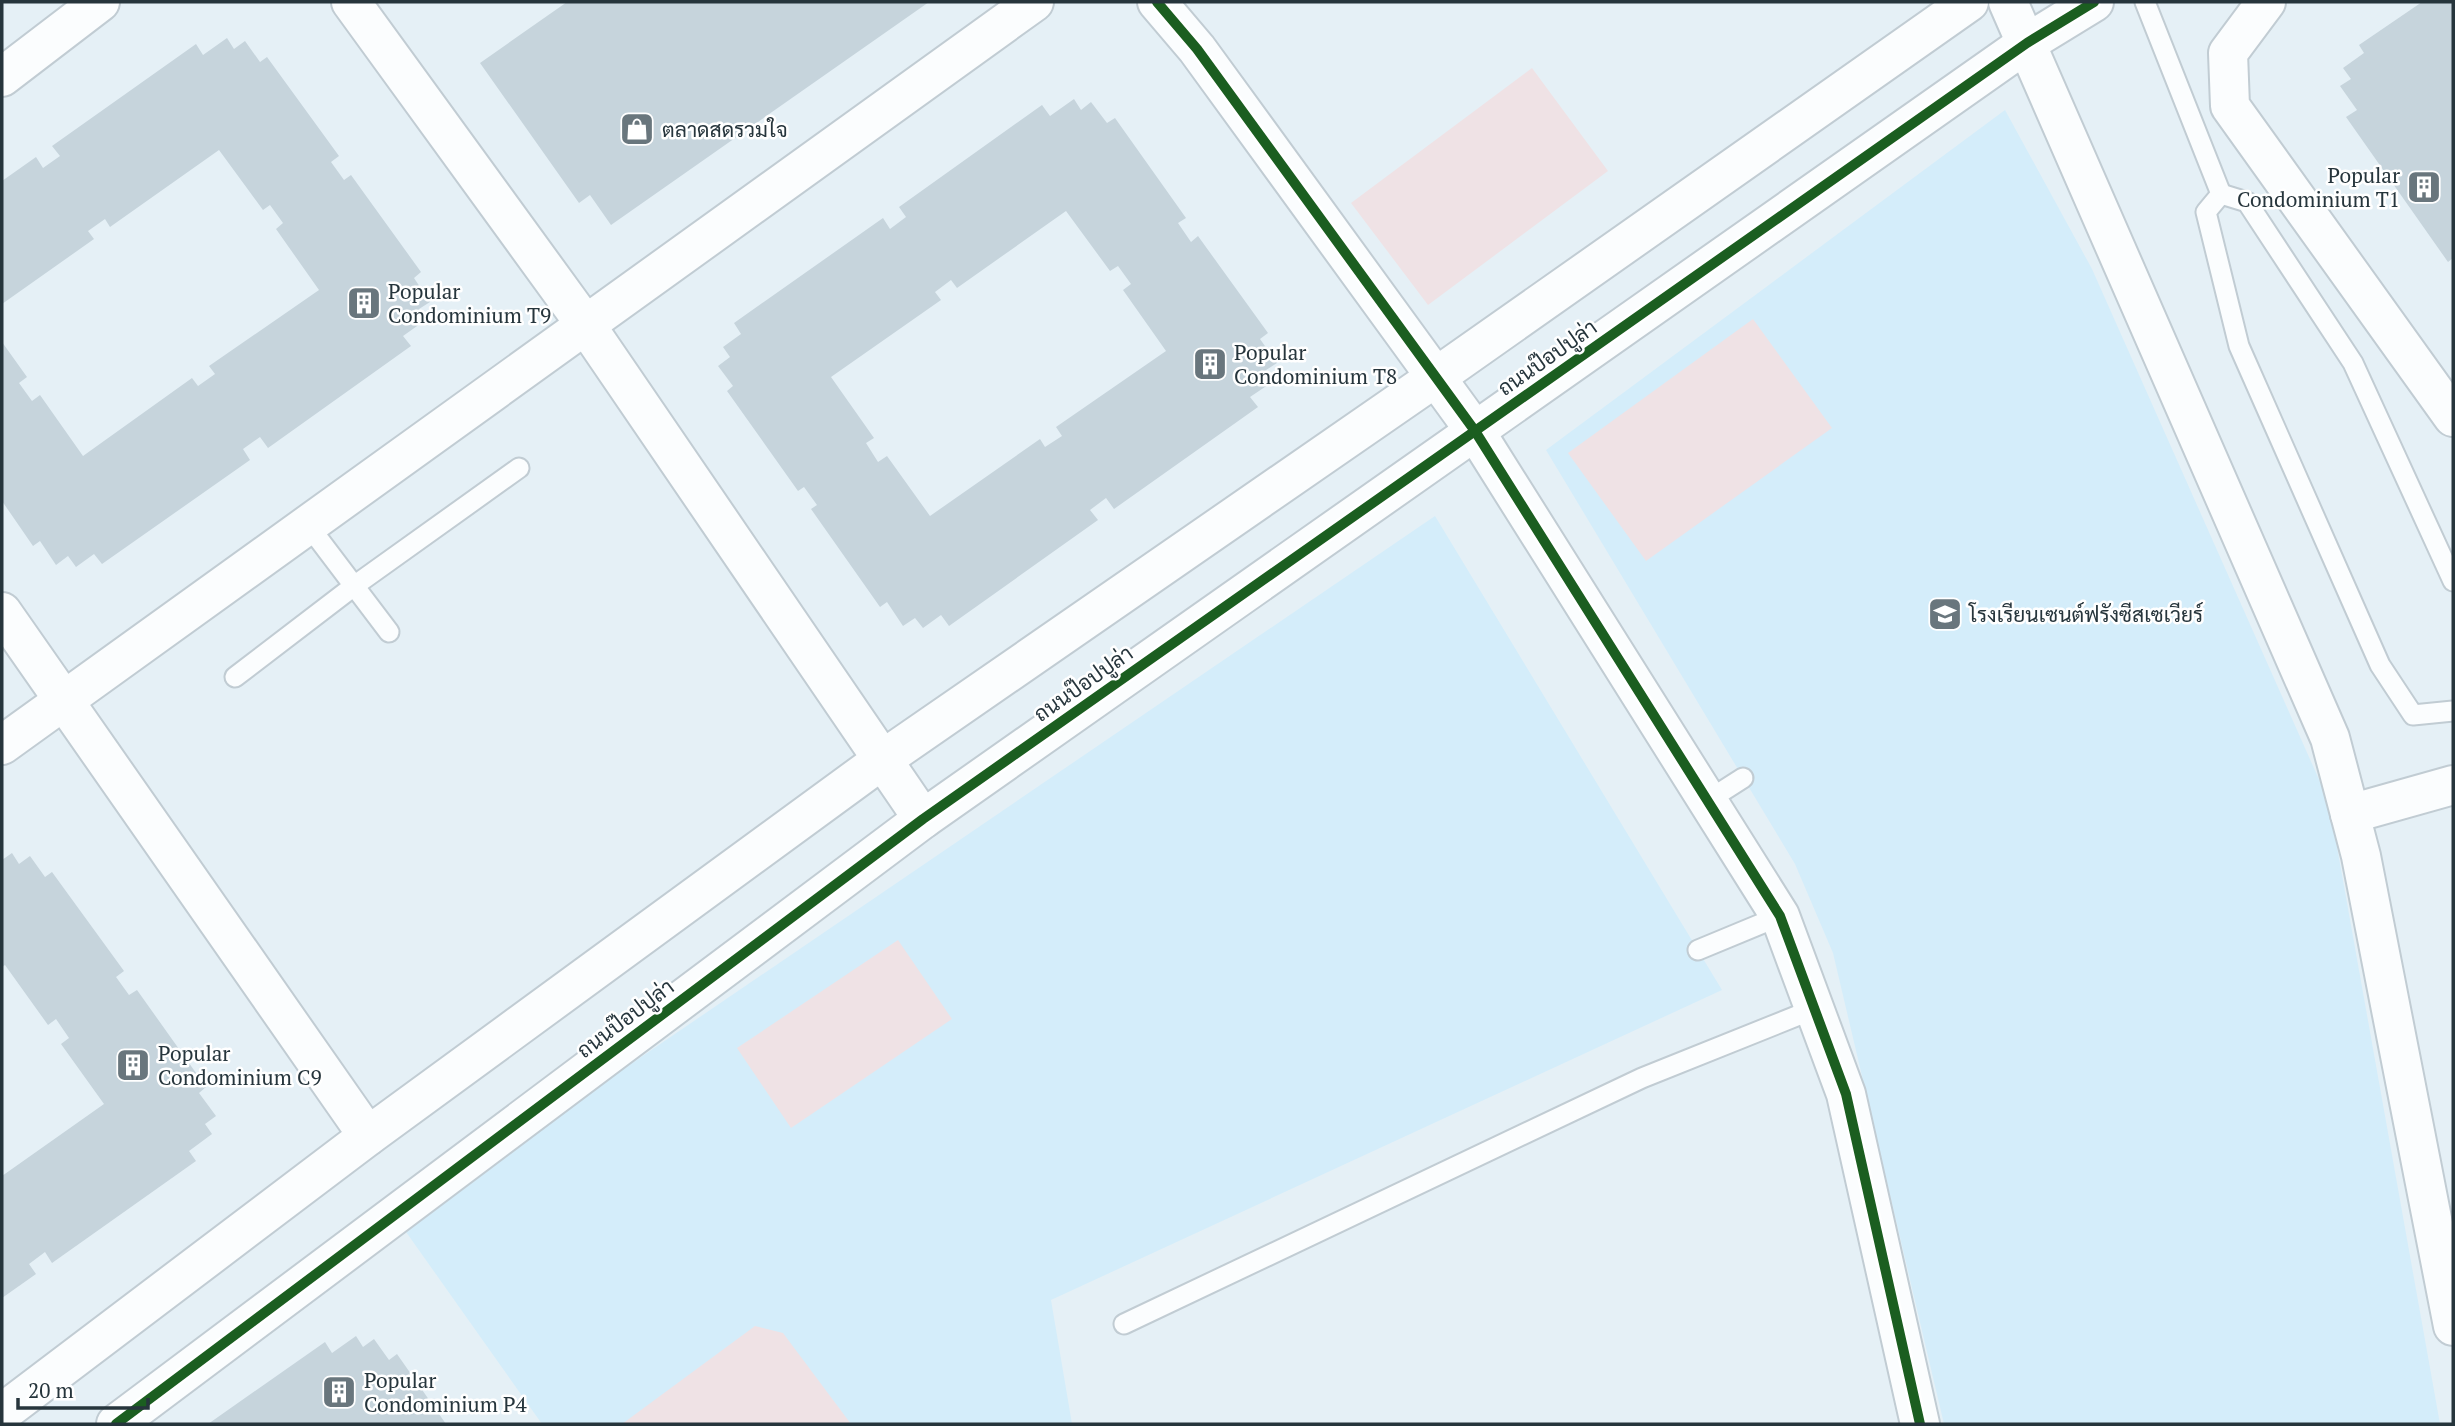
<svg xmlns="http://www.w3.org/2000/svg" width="2455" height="1426" font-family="'PT Serif',Sarabun,serif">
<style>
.built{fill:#d4edfa}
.grass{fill:#efe2e5}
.building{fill:#c6d4dc;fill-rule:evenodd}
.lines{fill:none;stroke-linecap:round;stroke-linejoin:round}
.lane-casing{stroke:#c1ccd3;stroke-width:23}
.street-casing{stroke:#c1ccd3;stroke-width:42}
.lane{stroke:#fbfdfe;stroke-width:19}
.street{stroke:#fbfdfe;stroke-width:38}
.cycleway-casing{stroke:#fff;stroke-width:15}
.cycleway{stroke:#1b5e20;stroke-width:10}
.labels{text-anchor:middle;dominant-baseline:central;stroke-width:5;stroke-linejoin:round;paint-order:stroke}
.poi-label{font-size:21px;fill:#26353c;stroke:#fff;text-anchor:start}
.street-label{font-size:21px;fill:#26353c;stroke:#fff}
</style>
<rect width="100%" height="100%" fill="#e5f0f6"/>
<g class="built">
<path d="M2005,110l87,159 237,533 111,622h-496l-111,-471 -38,-89 -249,-414z"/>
<path d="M1435,516l287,474 -671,310 21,124h-530l-143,-202z"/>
</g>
<g class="grass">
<path d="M1532,68l76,103 -180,134 -77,-102z"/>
<path d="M1753,319l79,109 -186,133 -78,-108z"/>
<path d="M898,940l54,79 -161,109 -54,-80z"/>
<path d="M755,1326l28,7 68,91h-229z"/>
</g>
<g class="building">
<path d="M567,2h362l-318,223 -21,-30 -11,8 -99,-140z"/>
<path d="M2422,2h31v256l-5,4 -102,-145 11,-7 -17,-24 11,-7 -8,-11 21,-15 -5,-8z"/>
<path d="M227,38l7,11 11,-8 15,21 7,-5 72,99 -8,6 13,18 7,-5 70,97 -7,6 16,24 -11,7 8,10 -24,17 8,10 -143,102 -8,-11 -17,12 7,11 -148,104 -8,-10 -18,13 -8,-11 -12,9 -16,-24 -7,5 -31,-45v-159l25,35 -8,6 13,18 8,-6 43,61 109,-78 6,8 17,-12 -6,-8 110,-76 -43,-61 7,-6 -13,-18 -7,5 -44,-60 -109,77 -5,-8 -17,12 6,8 -92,65v-123l34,-24 7,11 17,-12 -8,-10 144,-102 7,11z"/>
<path d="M1074,99l7,11 10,-8 16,21 8,-5 71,100 -8,5 13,19 7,-6 70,97 -8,6 17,24 -11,7 8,11 -24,16 8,10 -144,102 -8,-11 -16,12 8,10 -149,106 -8,-11 -18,13 -8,-10 -12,8 -16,-24 -7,5 -69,-98 6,-4 -13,-18 -6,4 -71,-100 6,-5 -15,-20 12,-9 -7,-10 18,-13 -7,-11 149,-105 7,11 16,-12 -7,-10 143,-102 8,11zM1066,211l44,60 8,-5 13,18 -8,6 43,61 -110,76 6,9 -17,11 -5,-8 -110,77 -43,-60 -9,6 -12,-19 8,-5 -43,-61 110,-77 -6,-8 16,-12 6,8z"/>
<path d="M12,853l7,11 11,-8 15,21 7,-5 72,99 -8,6 13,18 8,-5 69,97 -7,6 17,23 -11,8 7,10 -23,17 7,10 -144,102 -7,-11 -16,12 7,10 -34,24v-122l102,-72 -43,-60 8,-6 -13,-19 -8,6 -43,-60 -3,2v-107z"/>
<path d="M356,1336l7,11 11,-8 15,21 8,-6 49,70h-238l117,-82 7,11z"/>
</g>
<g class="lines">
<g class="lane-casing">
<g id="lane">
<path d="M2145,2l76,192 -15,18 33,134 141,319 33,50 40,-4"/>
<path d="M2221,194l26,8 106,161 100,218"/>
<path d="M308,525l81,107"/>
<path d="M235,677l119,-91 165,-118"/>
<path d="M1707,801l36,-23"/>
<path d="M1698,950l82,-34"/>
<path d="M1124,1324l518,-246 172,-69"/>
</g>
</g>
<g class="street-casing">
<g id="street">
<path d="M351,2l234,322 338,495"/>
<path d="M1157,2l40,47 278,382 305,485 66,178 74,330"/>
<path d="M2008,2l322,736 31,118 92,470"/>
<path d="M2266,2l-38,51 2,53 223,311"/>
<path d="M2,77l98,-75"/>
<path d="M2,612l366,524"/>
<path d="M2,745l1032,-743"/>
<path d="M2350,814l103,-29"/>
<path d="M2,1413l366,-277 514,-376 554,-383 533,-375"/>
<path d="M116,1424l807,-605 1104,-776 67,-41"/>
</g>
</g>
<use href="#lane" class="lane"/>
<use href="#street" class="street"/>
<g class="cycleway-casing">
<g id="cycleway">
<path d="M1157,2l40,47 278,382 305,485 66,178 74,330"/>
<path d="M116,1424l807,-605 1104,-776 67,-41"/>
</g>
</g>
<use href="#cycleway" class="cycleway"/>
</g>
<defs>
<g id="shop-square" transform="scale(1.75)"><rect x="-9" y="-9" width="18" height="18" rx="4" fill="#69767d" stroke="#fff"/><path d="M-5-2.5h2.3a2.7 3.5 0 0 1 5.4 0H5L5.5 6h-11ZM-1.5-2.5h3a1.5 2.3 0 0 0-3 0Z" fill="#fff"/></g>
<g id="building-square" transform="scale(1.75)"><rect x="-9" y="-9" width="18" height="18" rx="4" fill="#69767d" stroke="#fff"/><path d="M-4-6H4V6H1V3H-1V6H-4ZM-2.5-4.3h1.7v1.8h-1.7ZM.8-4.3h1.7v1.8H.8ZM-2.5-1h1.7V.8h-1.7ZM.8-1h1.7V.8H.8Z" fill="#fff"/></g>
<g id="school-square" transform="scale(1.75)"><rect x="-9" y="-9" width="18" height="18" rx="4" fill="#69767d" stroke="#fff"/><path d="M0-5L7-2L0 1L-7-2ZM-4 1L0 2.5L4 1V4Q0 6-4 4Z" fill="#fff"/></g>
</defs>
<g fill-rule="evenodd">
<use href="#shop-square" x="637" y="129"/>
<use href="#building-square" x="2424" y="187"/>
<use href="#building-square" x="364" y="303"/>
<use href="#building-square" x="1210" y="364"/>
<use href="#school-square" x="1945" y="614"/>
<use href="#building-square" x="133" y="1065"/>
<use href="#building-square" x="339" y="1392"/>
</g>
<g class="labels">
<g class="poi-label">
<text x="662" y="129">ตลาดสดรวมใจ</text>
<text x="2400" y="175" text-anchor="end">Popular<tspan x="2400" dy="24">Condominium T1</tspan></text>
<text x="388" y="291">Popular<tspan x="388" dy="24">Condominium T9</tspan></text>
<text x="1234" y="352">Popular<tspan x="1234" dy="24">Condominium T8</tspan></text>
<text x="1969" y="614">โรงเรียนเซนต์ฟรังซีสเซเวียร์</text>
<text x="158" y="1053">Popular<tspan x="158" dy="24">Condominium C9</tspan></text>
<text x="364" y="1380">Popular<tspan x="364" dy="24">Condominium P4</tspan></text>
</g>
<g class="street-label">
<text transform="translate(1547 357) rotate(-35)">ถนนป๊อปปูล่า</text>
<text transform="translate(1083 683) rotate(-35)">ถนนป๊อปปูล่า</text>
<text transform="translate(625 1018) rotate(-37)">ถนนป๊อปปูล่า</text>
</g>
</g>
<rect width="2455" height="1426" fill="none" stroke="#26353c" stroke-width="7"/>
<path d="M18 1398v10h130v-10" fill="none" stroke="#26353c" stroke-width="3.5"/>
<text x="28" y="1398" font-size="21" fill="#26353c" stroke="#ffffff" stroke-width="5" paint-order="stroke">20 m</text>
</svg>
